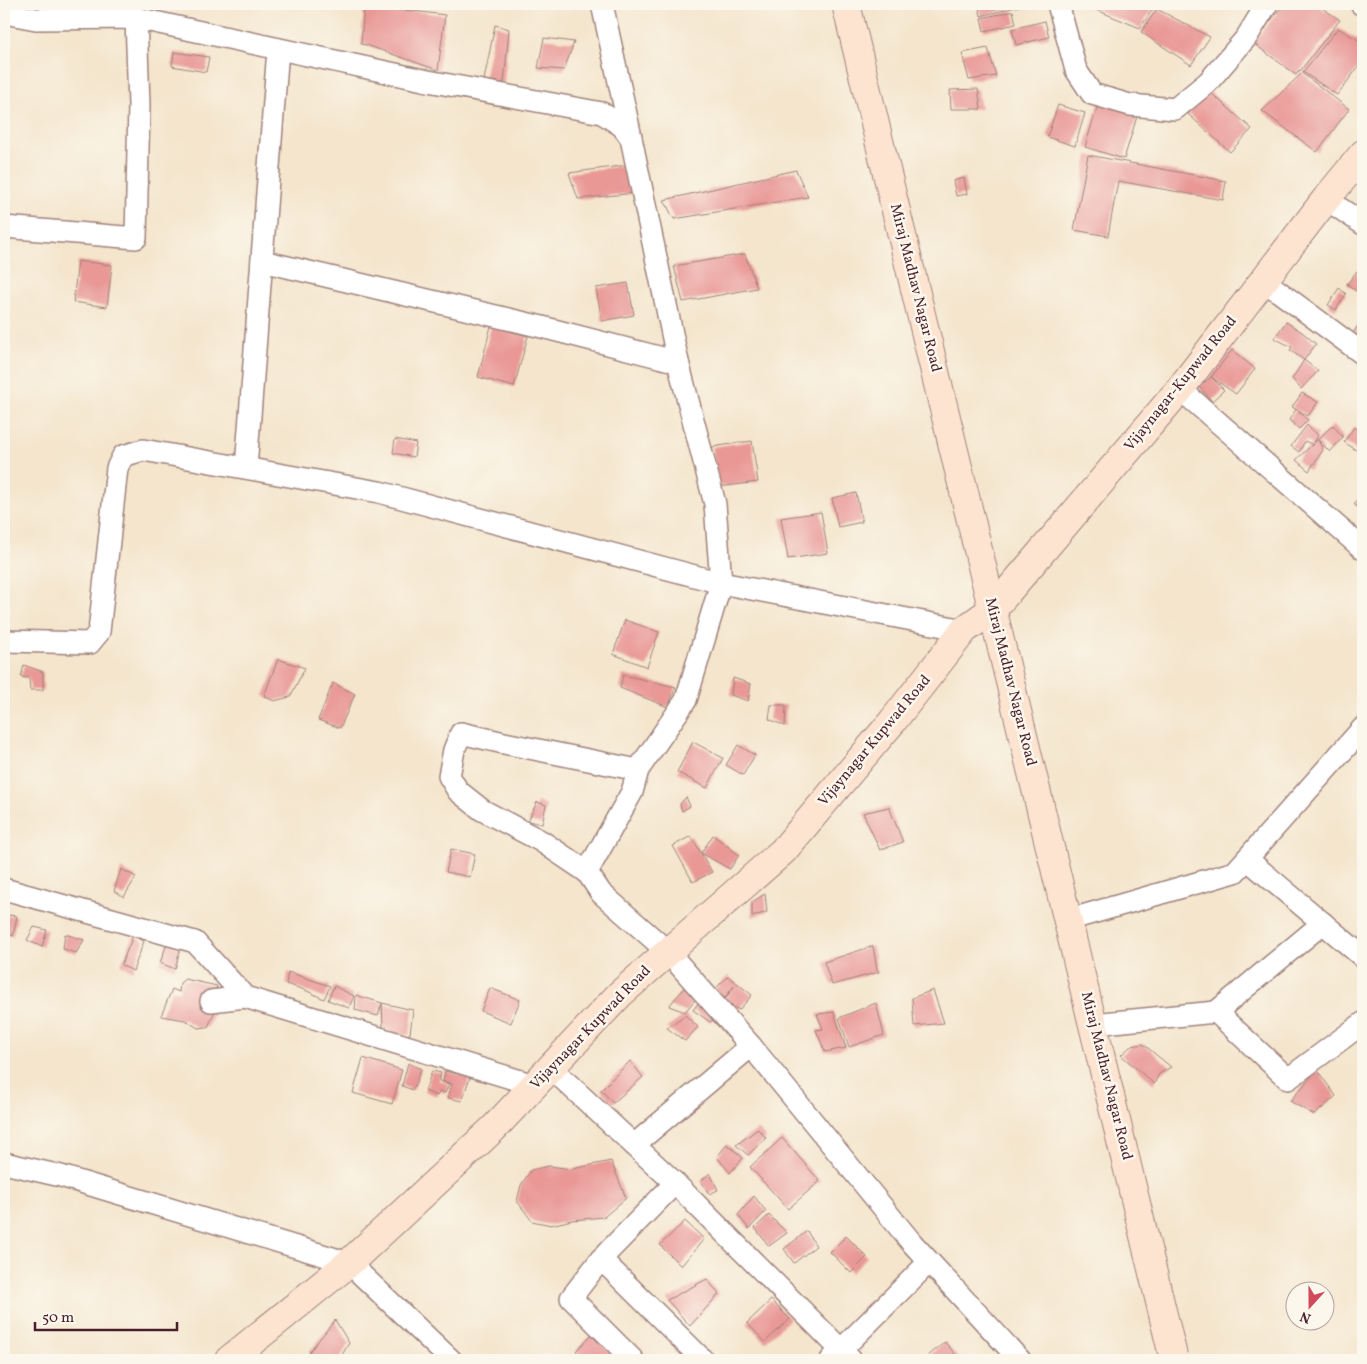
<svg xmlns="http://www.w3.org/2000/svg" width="1367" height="1364" font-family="Vollkorn,serif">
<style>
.building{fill:#e99896}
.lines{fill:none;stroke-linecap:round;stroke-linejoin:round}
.street-casing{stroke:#9f827c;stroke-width:24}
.secondary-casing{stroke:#9f827c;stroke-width:30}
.street{stroke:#fff;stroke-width:21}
.secondary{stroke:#fde4d1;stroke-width:28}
.labels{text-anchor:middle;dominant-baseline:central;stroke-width:5;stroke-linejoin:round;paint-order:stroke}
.street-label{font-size:15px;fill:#4a1f2b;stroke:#fbf7ec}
</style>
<rect width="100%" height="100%" fill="#fbf7ec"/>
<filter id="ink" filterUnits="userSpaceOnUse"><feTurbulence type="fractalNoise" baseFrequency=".02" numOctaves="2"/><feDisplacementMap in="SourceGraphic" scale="10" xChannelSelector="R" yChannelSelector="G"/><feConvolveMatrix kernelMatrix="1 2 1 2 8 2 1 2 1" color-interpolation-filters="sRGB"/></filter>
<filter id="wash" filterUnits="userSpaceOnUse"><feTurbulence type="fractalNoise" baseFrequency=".0096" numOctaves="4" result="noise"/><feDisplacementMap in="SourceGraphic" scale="20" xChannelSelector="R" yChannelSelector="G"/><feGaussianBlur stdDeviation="1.12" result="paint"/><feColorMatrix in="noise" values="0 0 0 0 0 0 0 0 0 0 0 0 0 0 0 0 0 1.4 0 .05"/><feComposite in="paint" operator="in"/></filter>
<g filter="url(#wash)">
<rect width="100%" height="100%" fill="#f4e5cc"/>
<g id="blocks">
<g class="building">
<path d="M978,4h49l-46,12z"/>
<path d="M1082,4h66l7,2 -15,22z"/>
<path d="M1284,4h32l24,16 -40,51 -1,-1 -3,5 -43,-32z"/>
<path d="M364,5l81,10 -7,55 -72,-25 -5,-1z"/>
<path d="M1157,9l53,28 -19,28 -50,-33z"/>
<path d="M1013,11l3,13 -32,7 -3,-13z"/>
<path d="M1045,21l4,16 -33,8 -4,-16z"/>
<path d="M495,25l14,4 -5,54 -20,-3z"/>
<path d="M1338,28l25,15v18l-26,34 -34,-23z"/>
<path d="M544,38l30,4 -10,28 -26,-2z"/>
<path d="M988,48l8,28 -27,4 -7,-27z"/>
<path d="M174,52l35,5 -3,15 -34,-6z"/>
<path d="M1302,73l47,36 -32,43 -55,-41z"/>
<path d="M978,89l3,20h-30l-1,-19z"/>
<path d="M1209,91l43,38 -22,23 -42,-38z"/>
<path d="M1099,101l39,12 -14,46 -39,-12z"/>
<path d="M1058,105l27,8 -10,33 -28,-9z"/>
<path d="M1088,155l138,26 -3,19 -105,-19 -10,55 -34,-6z"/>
<path d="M628,165l7,28 -57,6 -9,-26z"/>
<path d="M796,170l12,27 -134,22 -10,-19z"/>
<path d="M964,178l3,16 -11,2 -3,-15z"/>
<path d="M745,254l12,34 -74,14 -9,-36z"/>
<path d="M78,261l34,4 -5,42 -34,-5z"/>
<path d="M1357,271l6,5v12l-4,5 -12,-9z"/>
<path d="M628,283l6,32 -32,6 -6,-33z"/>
<path d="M1339,288l7,6 -10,16 -8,-5z"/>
<path d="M1363,318v27l-12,-9z"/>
<path d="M1286,322l16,10 14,12 -12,16 -14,-10 2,-3 -18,-9z"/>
<path d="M491,326l37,10 -14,51 -36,-10z"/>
<path d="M1232,350l23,19 -19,25 -25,-17z"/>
<path d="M1304,360l14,11 -17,18 -9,-10z"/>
<path d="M1211,377l13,13 -12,11 -13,-14z"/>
<path d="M1302,393l16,9 -10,14 -16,-9z"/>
<path d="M1296,409l12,11 -9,9 -10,-9z"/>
<path d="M1307,425l11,10 -5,10 -8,-4 -6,11 -8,-6z"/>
<path d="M1333,425l10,12 -13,15 -12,-12 5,10 -14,21 -13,-11z"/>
<path d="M1354,427l9,7v10l-4,8 -15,-10z"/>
<path d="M395,439l21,4 -2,14 -21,-4z"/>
<path d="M752,441l6,41 -40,5 -6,-40z"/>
<path d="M1363,492v19l-9,-7z"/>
<path d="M856,493l6,29 -24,5 -6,-29z"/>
<path d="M821,512l7,41 -40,6 -7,-41z"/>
<path d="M625,620l34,12 -12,35 -34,-13z"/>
<path d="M278,659l27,9 -15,29 -16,4 -10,-5z"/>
<path d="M24,665l19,7v18h-13l-1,-12 -8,-1z"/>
<path d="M623,675l53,12 -8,20 -48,-19z"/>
<path d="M733,678l18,6 -3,17 -17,-6z"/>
<path d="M333,683l22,11 -15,34 -22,-8z"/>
<path d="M771,705h15l-1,21 -16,-7z"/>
<path d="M693,742l30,16 -16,30 -30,-16z"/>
<path d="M738,745l17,10 -12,20 -17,-10z"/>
<path d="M686,797l4,9 -8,5 -2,-7z"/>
<path d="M537,802l9,3 -4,19 -14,-3z"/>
<path d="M889,807l14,35 -23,8 -17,-37z"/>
<path d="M713,835l26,20 -9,14 -29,-16z"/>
<path d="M691,836l21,36 -19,10 -20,-36z"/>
<path d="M451,849l24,5 -5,23 -24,-5z"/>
<path d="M121,869l15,8 -12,20 -10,-6z"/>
<path d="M765,894l2,18 -15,5v-15z"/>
<path d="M8,915l9,1 -4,20 -9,-3v-7z"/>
<path d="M34,927l13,3 -5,17 -15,-7z"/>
<path d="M65,934l19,6 -8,13 -13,-4z"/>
<path d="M133,936l11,5 -11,30 -12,-6z"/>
<path d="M168,941l12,9 -5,19 -15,-6z"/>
<path d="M873,946l4,24 2,2 -47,13 -8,-23z"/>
<path d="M288,972l42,14 -6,13 -19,-9 -19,-6z"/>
<path d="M728,976l24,19 -13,15 -15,-9 10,-15 -11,14 -12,-7z"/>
<path d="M185,979l32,7 -6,15 6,5 -9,21 -10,1 -13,-8 -24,-4 11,-27 7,3 1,-9z"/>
<path d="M334,986l20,10 -5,12 -21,-8z"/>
<path d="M685,987l12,10 -12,15 -16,-6z"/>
<path d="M490,988l30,12 -9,23 -30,-12z"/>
<path d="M933,990l11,33 -30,3 -2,-28z"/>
<path d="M356,995l26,8 -4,13 -23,-6z"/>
<path d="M702,998l16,18 -8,6 -17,-12z"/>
<path d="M382,1003l31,7 -3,24 -14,2 -13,-8z"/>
<path d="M876,1003l8,32 -35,12 -10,-29z"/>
<path d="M834,1012l12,36 -21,4 -9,-22 7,-1 -6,-15z"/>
<path d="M685,1015l13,12 -13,14 -18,-13z"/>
<path d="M1143,1044l28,23 -12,7 -5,10 -33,-29 10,-9z"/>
<path d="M363,1058l39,12 -10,34 -39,-11z"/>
<path d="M630,1061l13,16 -30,26 -12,-13z"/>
<path d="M408,1063l13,6 -8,21 -11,-4z"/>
<path d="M1317,1070l19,26 -22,19 -24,-14z"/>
<path d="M432,1071l9,2 -2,8 10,3 -4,9 -5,-2 -3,5 -12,-5z"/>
<path d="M445,1071l25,6 -8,24 -14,-3 4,-14 -9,-3z"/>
<path d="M758,1129l8,9 -18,17 -12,-10z"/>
<path d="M782,1138l38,43 -32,28 -38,-42z"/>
<path d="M727,1144l16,14 -13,15 -13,-16z"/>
<path d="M611,1161l15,37 -22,19 -32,3 -21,5 -19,-4 -15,-20 4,-16 10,-15 18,-4 23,3z"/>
<path d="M710,1173l8,17 -9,4 -8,-13z"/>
<path d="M754,1196l12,15 -17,18 -11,-14z"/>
<path d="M769,1215l18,18 -18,13 -14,-18z"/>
<path d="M685,1221l19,18 -23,27 -21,-21z"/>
<path d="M807,1231l9,15 -22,17 -10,-14z"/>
<path d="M846,1236l21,21 -16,16 -21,-21z"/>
<path d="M707,1279l12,15 -29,32 -23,-26z"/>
<path d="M771,1300l19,19 -25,23 -18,-19z"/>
<path d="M335,1320l14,23 -10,17h-19l-11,-8z"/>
<path d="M591,1335l7,7 2,-1 20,19h-36l-8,-9z"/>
<path d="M945,1342l15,18h-29l-3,-4z"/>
</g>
</g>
</g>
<g filter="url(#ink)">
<use href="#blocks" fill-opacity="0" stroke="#9f827c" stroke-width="1"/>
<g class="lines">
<g class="street-casing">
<g id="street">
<path d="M602,4l29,133"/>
<path d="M1058,4l18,66 16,24 38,11 45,4 33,-27 38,-44 21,-34"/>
<path d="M1361,4l2,1"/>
<path d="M4,13l32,6 100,-1 292,63 174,32 20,13 9,12 47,224 37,142 6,79 -35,117 -48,70 -6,22 -45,80"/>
<path d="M1326,199l37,25"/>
<path d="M4,227l132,11 3,-133 -3,-87"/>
<path d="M262,261l280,66 136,35"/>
<path d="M1263,280l100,74"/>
<path d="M1180,389l183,160"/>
<path d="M246,468l32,-419"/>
<path d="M4,641l86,2 9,-11 18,-164 6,-12 20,-6 236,42 342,91 243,47"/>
<path d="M638,770l-134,-27 -43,-10 -7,17 -5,26 9,15 24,19 59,31 46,31 14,21 66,58 84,95 161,197 108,117"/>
<path d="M1247,859l116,98"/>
<path d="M4,889l191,53 50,55"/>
<path d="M1068,920l167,-48 128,-144"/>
<path d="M211,1001l34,-4 289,88"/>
<path d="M1216,1012l107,-89"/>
<path d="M1093,1024l123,-12 72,67 75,-56"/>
<path d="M551,1068l124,115 176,177"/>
<path d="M634,1145l117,-99"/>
<path d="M4,1163l57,13 288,87 102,97"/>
<path d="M675,1183l-74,76 102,101"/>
<path d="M601,1259l-30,39 62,62"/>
<path d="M831,1360l98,-98"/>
</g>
</g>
<g class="secondary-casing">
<g id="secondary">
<path d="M846,4l328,1356"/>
<path d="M229,1360l120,-97 145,-135 126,-134 163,-143 109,-129 72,-92 29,-21 187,-220 146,-190 37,-45"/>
</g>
</g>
<use href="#street" class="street"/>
<use href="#secondary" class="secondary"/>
</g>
</g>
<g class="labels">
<g class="street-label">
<text transform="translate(915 288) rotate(76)">Miraj Madhav Nagar Road</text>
<text transform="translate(1181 384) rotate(-51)">Vijaynagar-Kupwad Road</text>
<text transform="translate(1010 682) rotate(76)">Miraj Madhav Nagar Road</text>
<text transform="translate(875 741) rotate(-50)">Vijaynagar Kupwad Road</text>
<text transform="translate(591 1028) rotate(-46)">Vijaynagar Kupwad Road</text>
<text transform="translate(1106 1076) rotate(76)">Miraj Madhav Nagar Road</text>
</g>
</g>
<rect width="1367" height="1364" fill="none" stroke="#fbf7ec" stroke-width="20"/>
<g transform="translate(1310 1306) rotate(201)"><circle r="24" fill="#fbf7ec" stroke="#b4a19f"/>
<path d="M0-4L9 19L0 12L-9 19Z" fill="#d1495b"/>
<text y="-8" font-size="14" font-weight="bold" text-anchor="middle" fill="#4a1f2b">N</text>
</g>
<path d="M35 1322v8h142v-8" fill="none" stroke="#4a1f2b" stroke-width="2.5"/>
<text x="42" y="1322" font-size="15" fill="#4a1f2b" stroke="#fbf7ec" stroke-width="4" paint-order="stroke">50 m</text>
</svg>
